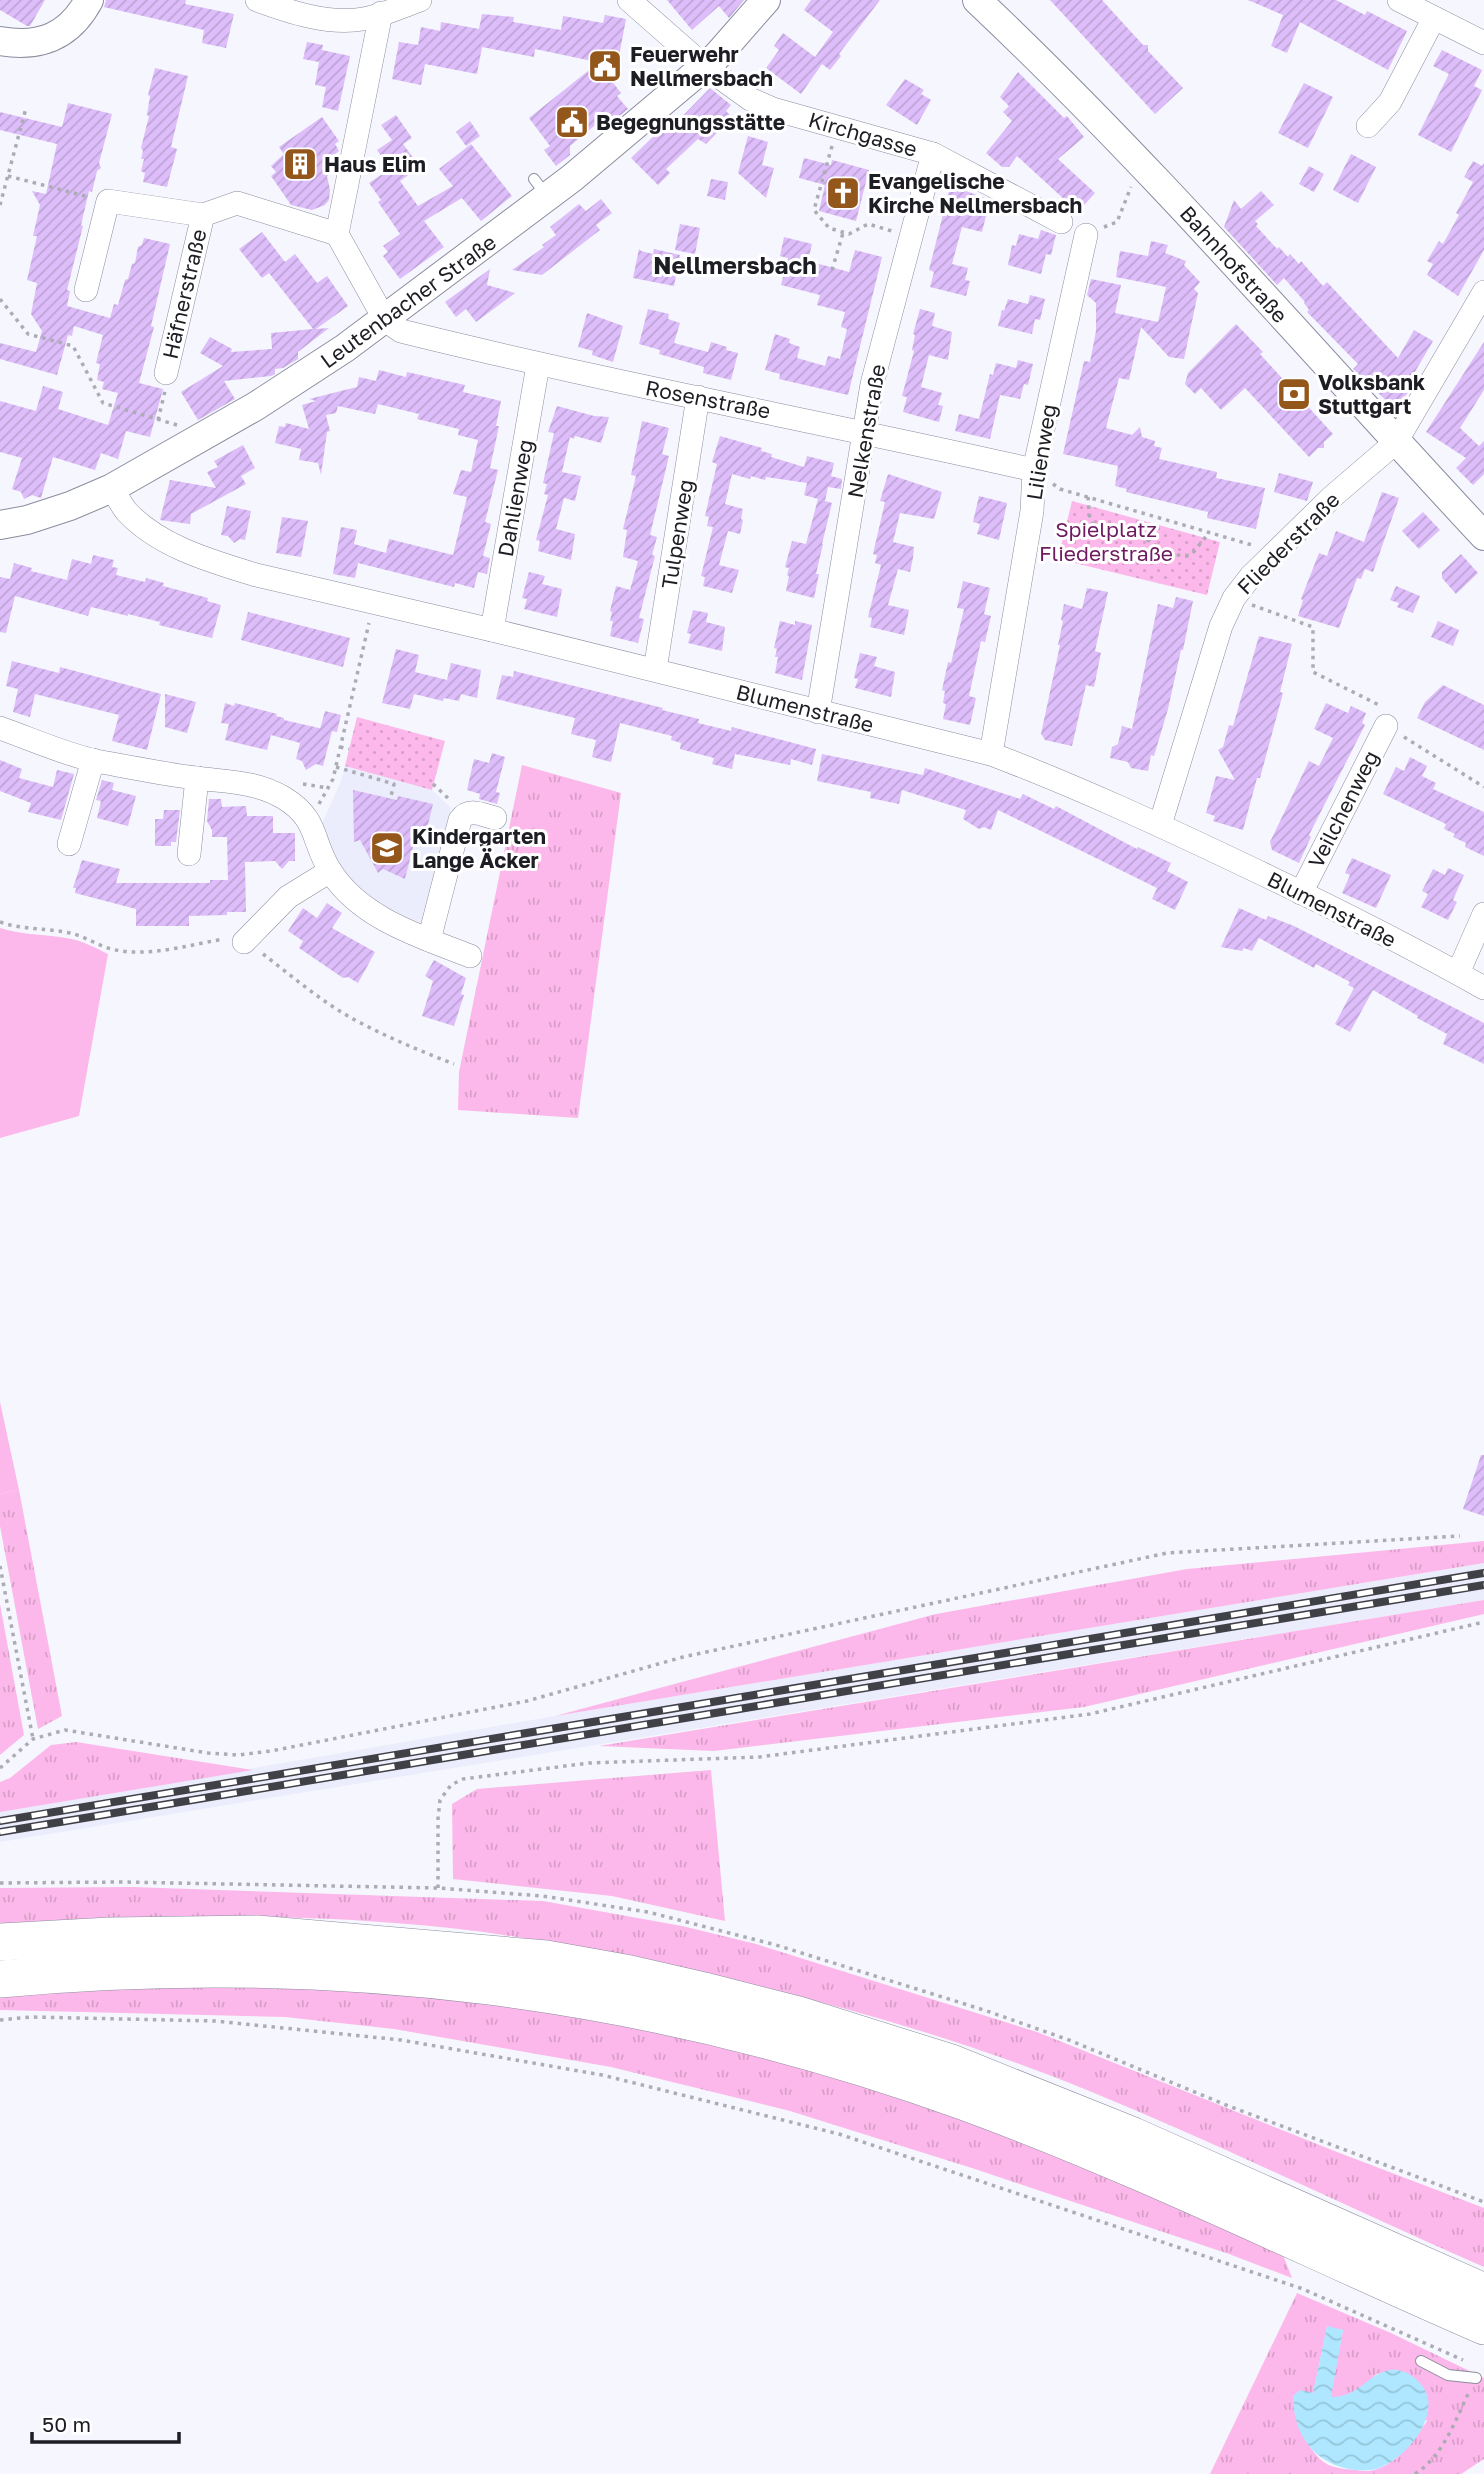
<svg xmlns="http://www.w3.org/2000/svg" width="1484" height="2474" font-family="'Golos Text',sans-serif">
<style>
.built{fill:#ebecfc}
.grass{fill:url(#grass-tufts);fill-rule:evenodd}
.park{fill:url(#park-dots)}
.garden{fill:#fcb8ea}
.water{fill:url(#water-waves)}
.building{fill:url(#building-hatch)}
.lines{fill:none;stroke-linecap:round;stroke-linejoin:round}
.service-casing{stroke:#8b8d9e;stroke-width:12}
.minor-casing{stroke:#8b8d9e;stroke-width:24}
.tertiary-casing{stroke:#8b8d9e;stroke-width:30}
.trunk-casing{stroke:#8b8d9e;stroke-width:38}
.path{stroke:#abacb4;stroke-width:3.5;stroke-dasharray:3.5 5;stroke-linecap:butt}
.service{stroke:#fff;stroke-width:10}
.minor{stroke:#fff;stroke-width:23}
.tertiary{stroke:#fff;stroke-width:28}
.trunk{stroke:#fff;stroke-width:37}
.rail-casing{stroke:#404047;stroke-width:8}
.rail{stroke:#fff;stroke-width:5;stroke-dasharray:16;stroke-linecap:butt}
.labels{text-anchor:middle;dominant-baseline:central;stroke-width:6;stroke-linejoin:round;paint-order:stroke}
.poi-label{font-size:21px;font-weight:bold;fill:#1d1d24;stroke:#fff;text-anchor:start}
.street-label{font-size:21px;fill:#1d1d24;stroke:#fff}
.park-label{font-size:21px;fill:#6f1b60;stroke:#fff}
.quarter-label{font-size:24px;font-weight:bold;fill:#1d1d24;stroke:#fff}
</style>
<defs>
<pattern id="grass-tufts" width="24" height="20" patternUnits="userSpaceOnUse" patternTransform="scale(1.75)"><rect width="24" height="20" fill="#fcb8ea"/><path d="M3 7l-1-3M5 7V3M7 7l1-3M15 17l-1-3M17 17v-4M19 17l1-3" fill="none" stroke="#d89ec9"/></pattern>
<pattern id="park-dots" width="8" height="8" patternUnits="userSpaceOnUse" patternTransform="scale(1.75)"><rect width="8" height="8" fill="#fcb8ea"/><path d="M2 2h.1M6 6h.1" fill="none" stroke="#d89ec9" stroke-width="1.8" stroke-linecap="round"/></pattern>
<pattern id="water-waves" width="16" height="10" patternUnits="userSpaceOnUse" patternTransform="scale(1.75)"><rect width="16" height="10" fill="#aee7ff"/><path d="M0 5q4-4 8 0t8 0" fill="none" stroke="#95c6da"/></pattern>
<pattern id="building-hatch" width="6" height="6" patternUnits="userSpaceOnUse" patternTransform="scale(1.75)"><rect width="6" height="6" fill="#debefa"/><path d="M-1 1l2-2M0 6l6-6M5 7l2-2" fill="none" stroke="#bea3d6"/></pattern>
</defs>
<rect width="100%" height="100%" fill="#f5f6fe"/>
<g class="built">
<path d="M345,766l87,24 19,18 -28,116 -48,-22 -32,-30 -21,-48 19,-43z"/>
<path d="M1484,1563v37l-1484,242v-30l555,-96z"/>
</g>
<g class="grass">
<path d="M522,765l99,28 -43,325 -120,-8 1,-38z"/>
<path d="M19,1490l43,226 -24,13 -38,-203v-32z"/>
<path d="M1484,1541v22l-929,153 381,-102 251,-45z"/>
<path d="M1484,1600v14l-400,93 -370,44 -115,-5z"/>
<path d="M0,1604l24,131 -24,20z"/>
<path d="M76,1742l177,28 -253,42v-30l10,-4 41,-33z"/>
<path d="M711,1770l14,151 -113,-25 -159,-17 -1,-75 25,-15z"/>
<path d="M132,1887l411,14 139,25 74,18 281,88 300,120 147,56v59c-132,-58 -263,-122 -397,-177 -141,-57 -290,-98 -439,-128 -66,-14 -132,-27 -198,-34 -149,-16 -301,-14 -450,-2v-38z"/>
<path d="M132,1983l238,5 182,21 155,31 136,36 150,53 289,123 10,26 -63,-24 -254,-85 -185,-58 -179,-44 -217,-38 -109,-12 -285,-7v-19z"/>
<path d="M1297,2293l94,40 93,45v81l-23,15h-251zM1327,2327l16,3 -13,68c20,0 34,-12 48,-25l49,48c-12,18 -28,41 -50,48 -7,3 -14,2 -21,1 -12,-1 -27,-2 -36,-11 -15,-15 -27,-42 -27,-63l16,-4 4,2z"/>
</g>
<g class="park">
<path d="M1072,501l148,41 -13,53 -149,-36z"/>
<path d="M357,717l88,24 -13,49 -87,-24z"/>
</g>
<g class="garden">
<path d="M0,928c22,7 44,6 66,10 15,2 28,9 42,16l-29,162 -79,22z"/>
<path d="M0,1402l19,88 -19,4z"/>
</g>
<path class="water" d="M1327,2326l16,4 -12,67c30,1 41,-30 66,-27 11,1 20,9 26,17 20,29 -19,74 -47,82 -7,2 -14,1 -21,1 -40,-5 -62,-35 -62,-74l7,-6 13,3z"/>
<g class="building">
<path d="M0,0h45l-15,26h-3l-27,-16z"/>
<path d="M106,0h80l-1,4 49,10 -8,34 -24,-5 2,-13 -100,-23z"/>
<path d="M667,0h77l-15,18 -10,-12 -27,24z"/>
<path d="M811,0h69l-41,54 2,2 -11,14 -8,-6 -21,30 -35,-26 13,-18 -5,-4 9,-13 32,24 18,-25 -29,-22z"/>
<path d="M1050,0h52l41,45h5v6l35,37 -28,26z"/>
<path d="M1248,0h88l29,15 2,-4 40,20 -19,39 -88,-48 -13,31 -16,-7 12,-31z"/>
<path d="M482,14l32,3 -1,5 48,8 2,-14 40,7 2,-8 21,4 -7,37 -8,9 -76,-16 -1,8 -52,-10 -5,27 -52,-10 -4,21 -29,-6 7,-37 19,3 3,-18 19,4 1,-9 38,7z"/>
<path d="M307,42l16,3 -1,5 28,6 -12,55 -16,-4 4,-20 -11,-2 4,-23 -16,-3z"/>
<path d="M1442,50l40,20 -8,16 8,4 -31,62 -33,-17 31,-61 -16,-8z"/>
<path d="M598,63l23,30 -4,3 11,13 -23,19 -11,-2 -24,20v9l-14,11 -12,-16 6,-4 -21,-28z"/>
<path d="M155,68l33,8 -17,71 6,2 -10,38 -24,-5 2,-9 -4,-2 3,-12h-3l2,-8 -2,-3 8,-32 -2,-1 3,-19 -2,-1z"/>
<path d="M1018,72l46,46 3,-2 17,21 -26,22 37,34 -17,19 -61,-56 -8,11h-7l-16,-14 26,-32 -9,-9 6,-6 -9,-9z"/>
<path d="M905,79l19,11 -3,4 10,6 -14,25 -31,-20z"/>
<path d="M1304,83l29,14 -25,51 -30,-15z"/>
<path d="M710,88l21,17 -5,6 6,6 -26,27 -8,-5 -32,30 4,4 -12,12 -27,-27 30,-29 4,5z"/>
<path d="M68,103l44,11 -13,49 2,5 -4,3 -5,21 -3,-1 -8,34 2,1 -16,64 3,1 -3,15 43,12 4,-14 4,1 7,-25 3,-1 4,-15 3,-1 3,-16 4,-2 2,-7 26,6 -19,82 3,1 -15,56 24,6 -13,48 -24,-6 -8,28 -17,-6 -6,17 -42,-13 -12,41 -9,-3 -8,4 -3,-7 -9,-3 10,-31 -22,-6v-51l36,10 7,-25 20,6 -5,17 50,16 10,-32 -16,-4 2,-7 -7,-2 3,-16 -4,-1 7,-28 -29,-9 -2,10 -4,-1 -11,40 -57,-16v-16l36,9 6,-21 -11,-17 6,-31 -10,-3 10,-44h-4l7,-31 -8,-14 14,3 11,-50 -57,-14v-18l62,15z"/>
<path d="M396,115l16,23 -9,6 17,23 -20,14 18,25 35,-20 -14,-17 32,-25 41,52 -31,25 -19,-23 -38,23 20,26 -44,32 -17,-23 5,-4 -5,-6 17,-12 -22,-32 3,-2 -12,-17 18,-12 -6,-9 3,-2 -7,-10 15,-10 -11,-15z"/>
<path d="M322,117l17,24 -4,3 4,7 -14,11 7,10 -5,4 3,14 -1,10 -4,5 -13,5 -21,-5 -20,-29 5,-4 -5,-6 13,-12 -5,-7z"/>
<path d="M470,121l10,15 -14,10 -10,-14z"/>
<path d="M748,136l20,6 -6,23 12,3 -8,30 -28,-25z"/>
<path d="M1351,154l25,13 -18,36 -25,-13z"/>
<path d="M804,158l27,7 1,-5 37,10 -13,51 -37,-10 6,-26 -26,-7z"/>
<path d="M1473,161l9,5 2,-3v87l-26,46 -31,-21 6,-11 -6,-3 12,-20 4,3 16,-29 -3,-2 17,-31 -9,-5z"/>
<path d="M1309,166l15,8 -10,18 -15,-8z"/>
<path d="M711,179l17,3 -3,18 -18,-4z"/>
<path d="M951,183l11,2 5,3 -1,3 24,9 -8,32 -20,-5 -10,37 16,4 -3,12 5,1 -4,15 -36,-9 4,-15 -5,-2z"/>
<path d="M1261,191l13,14 -19,16 3,3 -2,2 21,23 2,-2 9,10 2,-3 9,10 2,-3 22,25 4,-4 71,76 16,-28 19,11 -24,41 2,1 -4,4 3,3 -15,19 -42,-40 5,-5 -45,-46 -6,-6 2,-2 -5,-7 1,-1 -21,-24 -7,7 -53,-58 10,-27 7,9z"/>
<path d="M601,199l11,14 -16,12 4,5 -58,45 -30,-5 32,-23 -2,-2 14,-10 -6,-8 29,-23 7,7z"/>
<path d="M680,224l20,4 -5,26 -20,-4z"/>
<path d="M1041,230l15,5 -5,20 -5,-1 -5,20 -33,-9 4,-20 4,1 3,-12 19,5z"/>
<path d="M262,232l23,30 10,-8 22,29 10,-7 21,30 -32,23 13,-1 -31,24v7l-15,9 -8,1v5l-4,2 -47,5 11,18 -37,21 -17,-28 42,-26 -23,-13 10,-16 22,12 -1,3 41,-3 -1,-16 42,-4 -44,-56 -7,5 -23,-29z"/>
<path d="M784,237l28,7 -4,17 41,11 6,-22 27,7 -34,138 -69,-16 1,-5 -15,-4 10,-36 15,5 -1,4 11,4 -3,11 28,8 3,-10 12,3 7,-30 -6,-2 4,-15 -28,-7 3,-10 -39,-10 7,-27 -8,-2z"/>
<path d="M1151,241l17,4 -3,8 21,8 -2,4 16,17 -6,7 4,4 -14,66 -15,-2 -28,-30 -12,53 -10,-2 -13,50 26,7 8,-8 2,10 13,4 -1,5 8,2 -3,11 58,13 -1,6 49,10 -9,41 -49,-11 1,-6 -82,-20 1,-3 -12,-3 3,-20 -55,-12 21,-93 6,1 6,-31v-28l-9,-8 4,-16 30,6 -6,28 43,9 8,-35 -50,-10 4,-26 28,5z"/>
<path d="M639,249l2,2 12,3 1,-5 26,6 -6,31 -41,-8z"/>
<path d="M490,269l-3,16 28,8 -39,29 -10,-13 -10,8 -11,-15z"/>
<path d="M1030,295l15,4 -5,21 -5,-1 -3,15 -34,-8 4,-16 2,1 4,-12 20,5z"/>
<path d="M648,309l21,5 -1,5 12,4 -6,20 34,9 3,-10 16,5 -1,3 12,3 -7,27 -28,-7 1,-6 -45,-13 1,-4 -21,-6z"/>
<path d="M920,309l15,4 -3,13 20,6 -4,28 -19,-5 -8,32 21,6 -4,12 5,1 -4,16 -36,-10 4,-15 -5,-1 12,-45 -2,-1 3,-15 -2,-1z"/>
<path d="M587,313l36,13 -10,36 -21,-7 1,-4 -15,-4z"/>
<path d="M1236,324l27,28 -3,2 73,80 -9,8v6h-6l-9,9 -64,-69 -24,22 -20,-22 -6,6 -10,-10 3,-11z"/>
<path d="M1484,342v48l-24,38 19,18 5,-5v33l-11,11 -17,-17 10,-10 -40,-26z"/>
<path d="M1018,360l15,4 -5,21 -4,-1 -4,15 -20,-4 -10,44 -35,-8 4,-17 20,5 11,-45 3,1 3,-12 20,5z"/>
<path d="M379,370l27,7 1,-5 58,13 -2,7 38,9 -5,25h3l-9,42 8,2 -13,52 6,2 -8,32 7,2 -3,16 -9,-2 -4,16 -19,-5 -1,4 -96,-24 -3,15 -22,-4 8,-47 16,3 -3,14 32,9 3,-14 64,16 14,-58 -14,-3 8,-24 10,2 7,-32 -20,-5 1,-6 -42,-10 2,-5 -41,-10 -3,10 -37,-8 -2,7 -10,2 4,16 -3,1 -6,43 -3,-12 -19,-3 2,-11 -26,-6 4,-17 6,1 1,-4 23,6 -7,-24 14,-4 -7,-2 48,-12 2,-10 17,4z"/>
<path d="M557,406l37,10 15,1 -8,26 -26,-7 -1,3 -4,-2 -8,35 19,4 -6,25 -11,-3 -8,31 19,5 -4,26 -33,-9 2,-10 -4,-1 12,-45 -4,-1 3,-10 -4,-1 11,-50 -6,-1z"/>
<path d="M642,421l27,7 -7,26 7,2 -19,79 7,2 -5,18 3,1 -16,62 5,1 -6,24 -28,-7 3,-15h-3l2,-9 -2,-1 6,-25 14,4 8,-29 -15,-4 4,-27 -4,-1 13,-53 -5,-1z"/>
<path d="M720,436l42,12 -1,3 11,3 -1,3 33,10 3,-11 27,7 -3,13 11,3 -1,10 -13,-2 -3,14 -21,-6 3,-12 -41,-6 -1,3 -14,-4 -1,3 -18,-5 -7,30 18,5 -2,10 2,1 -3,14 -12,-3 -9,34 20,5 -7,23 -29,-7 2,-9 -4,-1 12,-49 -6,-1 2,-9 -4,-1 12,-52 -5,-2z"/>
<path d="M243,445l12,23 -14,8 5,8 -55,30 -1,10 -30,-4 10,-40 46,8 -9,-16 11,-5 -4,-6z"/>
<path d="M1279,473l34,9 -6,19 -33,-9z"/>
<path d="M888,474l54,18 -8,27 -34,-6 -7,29 21,5 -1,11 -3,14 -12,-3 -10,36 21,5 -5,25 -34,-8 2,-9 -4,-1 13,-52 -6,-2 2,-8 -4,-1 12,-52 -5,-1z"/>
<path d="M1382,492l17,6 -26,74 -8,-3 -4,10 -4,-1 -18,50 -41,-12 5,-16 -2,-1 18,-46 8,3 9,-25 28,11z"/>
<path d="M979,496l28,7 -8,37 -22,-6 3,-10 -7,-2z"/>
<path d="M818,499l14,4 -10,41h1l-7,30h3l-5,24 -28,-7 3,-15 -2,-1 2,-7 -4,-1 7,-26 14,3z"/>
<path d="M227,506l24,5 -6,29 -5,-1 -6,4 -6,-7 -7,-1z"/>
<path d="M1423,512l17,18 -21,19 -17,-18z"/>
<path d="M282,517l26,4 -7,36 -25,-4z"/>
<path d="M1461,554l17,19 -22,21 -14,-16v-6z"/>
<path d="M93,555l21,5 -2,7 6,1 -2,7 29,7 1,-4 18,5 -1,3 45,12 -1,3 14,4 -9,33 -53,-13 1,-3 -32,-8v2l-37,-9 -3,9 -73,-20 -9,37 -6,-1v-55l10,2 4,-16 18,5 -1,3 36,9 5,-21 19,5z"/>
<path d="M529,572l16,4 -3,8 20,5 -5,28 -33,-8 3,-10 -5,-1z"/>
<path d="M963,581l27,7 -6,26 7,2 -6,26 -4,-1 -12,55 7,2 -6,27 -27,-6 3,-15 -3,-1 2,-12 -3,-1 6,-28 3,1 13,-54 -7,-1z"/>
<path d="M1396,586l24,10 -7,17 -16,-6 2,-4 -9,-3z"/>
<path d="M1087,588l21,4 -13,59 6,2 -7,34 -8,-2 -14,61 -27,-6 -4,-6 19,-89h-2l5,-24 -2,-1 3,-16 18,5z"/>
<path d="M1176,597l17,4 -10,49h-2l-13,59 -14,47 -3,-1 -3,16 -17,-3 -3,-6 -18,-4 2,-11 6,-3 4,-18 10,3 26,-125 15,4z"/>
<path d="M693,610l15,3 -2,9 19,5 -3,24 -34,-8 3,-9 -4,-1z"/>
<path d="M248,612l102,26 -7,29 -102,-27z"/>
<path d="M780,621l15,4v-4l17,4 -10,55 -27,-7 3,-16h-3l2,-8 -3,-1z"/>
<path d="M1438,621l21,9 -6,16 -22,-9z"/>
<path d="M1259,636l33,8 -12,48 3,1 -23,85h-3l-14,52 -30,-9 2,-5 -9,-3 10,-37 19,4 -17,-30 5,-3 6,-22 4,1z"/>
<path d="M396,649l23,6 -4,17 32,8 4,-17 30,7 -4,28 -16,-4 -2,7 -15,-3 -1,3 -29,-7 -4,15 -28,-6z"/>
<path d="M860,653l17,4 -3,9 21,6 -4,25 -36,-9 3,-9 -4,-1z"/>
<path d="M12,661l47,12 1,-6 101,27 -14,56 -35,-9 7,-26 -84,-21 -5,23 -17,-5 5,-23 -12,-3z"/>
<path d="M514,671l149,37 -1,2 37,9 -1,4 33,8 1,-4 84,22 -4,16 -21,-6 -1,6 -55,-11 -3,15 -20,-5 2,-6 -34,-9 1,-6 -10,-3 1,-4 -52,-13 -9,39 -19,-5 4,-17 -25,-6 4,-16 -79,-19 6,-24 11,2z"/>
<path d="M1443,685l41,20v45l-67,-32 8,-16z"/>
<path d="M165,694l31,8 -9,31 -22,-6z"/>
<path d="M225,703l9,3 1,-3 42,11 -1,2 8,2v2l48,11 -9,35 -7,-2 -10,6 -4,-9 -6,-2 4,-16 -29,-8 -4,15 -42,-10 4,-16 -8,-1z"/>
<path d="M1326,703l22,10 3,-7 15,7 -4,10 3,2 -56,110 2,2 -12,26 -27,-13 -2,-8 39,-81 10,5 14,-28 -19,-9z"/>
<path d="M325,711l16,4 -4,17 -17,-3z"/>
<path d="M492,753l13,4 -9,35 4,1 -3,11 -18,-5 1,-5 -13,-4 7,-31 15,4z"/>
<path d="M822,754l101,21 2,-7 95,31 3,-5 31,15 2,-3 81,43 1,-2 33,16 -4,8 21,11 -13,28 -23,-11 5,-11 -159,-78 -7,20 -7,-3 -5,2 -16,-10 3,-9 -64,-20 -3,14 -29,-6 1,-6 -54,-11z"/>
<path d="M1410,757l17,9 -5,10 14,7 -3,6 51,23v44l-19,-9 1,-4 -13,-6 2,-3 -11,-5 2,-5 -63,-30 13,-27 8,4z"/>
<path d="M0,760l22,9 -3,9 34,9 4,-17 17,4 -13,46 -33,-8 3,-9 -31,-12z"/>
<path d="M102,780l12,3 -2,7 24,6 -8,30 -31,-8 4,-17 -5,-1z"/>
<path d="M353,790l44,10 1,-4 35,8 -10,41 -9,-2 -9,36 -22,-10 -5,4 -18,-33 -6,2z"/>
<path d="M209,799h12l1,8 24,-1 1,10h26v17h22v28h-6l-7,8 -7,-8 -30,1 1,50h-19v3l-38,1v10h-53v-17l-61,-16 1,-5h-3l9,-28 38,9 -4,14h94v-3h18l-1,-43h-15v-7l-5,-9z"/>
<path d="M164,810h16l-4,32h-5v4h-16v-27h8z"/>
<path d="M1352,858l39,17 -15,33 -34,-15 8,-18 -5,-2z"/>
<path d="M1448,868l16,7 -11,25 4,2 -9,18 -27,-13 7,-13 -6,-3 11,-22 12,6z"/>
<path d="M327,903l15,10 -10,15 43,24 -17,31 -10,-6 -5,1 -44,-30 4,-7 -15,-10 15,-23 14,10z"/>
<path d="M1239,908l27,12 2,-4 26,10 190,97v41l-41,-20 4,-10 -30,-16 1,-2 -45,-26 -23,42 -15,-8 19,-36 -6,-3 2,-3 -34,-18 -2,4 -55,-30 -7,13 -8,-3 -2,3 -21,-4z"/>
<path d="M434,960l32,18 -5,16 3,1 -10,31 -32,-10 11,-35 -8,-5z"/>
<path d="M1481,1455h3v61l-21,-7z"/>
</g>
<g class="lines">
<g class="service-casing">
<g id="service">
<path d="M534,179l12,16"/>
<path d="M1421,2361l27,14 28,3"/>
</g>
</g>
<g class="minor-casing">
<g id="minor">
<path d="M257,0c33,12 71,25 106,19 19,-3 39,-13 57,-19"/>
<path d="M629,0l75,66 46,33 23,10 160,45 128,68"/>
<path d="M1399,0l85,43"/>
<path d="M381,13l-44,221 48,86 16,11c209,52 422,91 633,139"/>
<path d="M1368,126l22,-24 44,-84"/>
<path d="M86,290l22,-89 95,14 34,-12 100,31"/>
<path d="M166,373l37,-158"/>
<path d="M112,488c5,8 9,17 15,24 33,35 84,49 129,63l236,55 499,124c87,33 171,72 255,112 80,38 160,78 238,122"/>
<path d="M492,630l46,-265"/>
<path d="M655,670l43,-273"/>
<path d="M818,712l54,-328 61,-230"/>
<path d="M0,728c31,11 64,26 96,33 33,6 67,13 100,17 30,4 60,3 88,20 36,22 27,44 47,74 30,47 91,65 139,84"/>
<path d="M991,754l41,-243 2,-41 52,-235"/>
<path d="M1160,825l61,-199 13,-28 17,-22 81,-79 64,-55 88,-150"/>
<path d="M69,844l24,-84"/>
<path d="M189,854l8,-76"/>
<path d="M1301,893l85,-167"/>
<path d="M429,940l31,-120c9,-13 22,-5 35,-2"/>
<path d="M244,942l44,-45 42,-26"/>
<path d="M1458,973l26,-59"/>
</g>
</g>
<g class="tertiary-casing">
<g id="tertiary">
<path d="M977,0c179,169 339,356 507,536"/>
<path d="M0,41c40,7 69,-4 89,-41"/>
<path d="M0,525l27,-5 43,-14 42,-18 144,-82 89,-58 227,-170 145,-122 49,-56"/>
</g>
</g>
<g class="trunk-casing">
<g id="trunk">
<path d="M0,1942l110,-6 147,-2 289,25 84,15 74,17 94,24 153,48 182,73 351,156"/>
<path d="M0,1979c332,-31 649,9 963,122 178,65 348,150 521,225"/>
</g>
</g>
<g class="path">
<path d="M832,146l-18,64 15,18 20,6 19,-10 24,7"/>
<path d="M8,176l81,21"/>
<path d="M0,205l26,-97"/>
<path d="M1104,227l13,-5 14,-35"/>
<path d="M832,270l11,-37"/>
<path d="M0,299l28,35 45,12 30,57 74,22"/>
<path d="M158,420l7,-29"/>
<path d="M1053,484l7,5 192,56"/>
<path d="M1088,497c1,9 0,21 5,27 9,10 26,5 37,8 25,7 33,27 61,23l18,-22"/>
<path d="M1252,605l61,22v45l68,34"/>
<path d="M1404,737l80,50"/>
<path d="M340,747l9,2"/>
<path d="M336,767l58,17 -4,16"/>
<path d="M303,784l25,4"/>
<path d="M433,784l17,16"/>
<path d="M319,804l14,-25 36,-156"/>
<path d="M0,922c23,8 46,6 70,11 14,3 27,12 41,16 36,9 77,-4 113,-10"/>
<path d="M263,954c30,23 59,48 92,66 32,17 65,31 99,44"/>
<path d="M0,1566l33,173"/>
<path d="M0,1768l33,-29 32,-9 143,23 30,2 33,-4 256,-50 156,-44 484,-104 293,-17"/>
<path d="M0,1883l122,-1 316,6 104,8 106,16 128,33 211,66 82,29 162,67 253,95"/>
<path d="M438,1888v-69l2,-19 11,-15 12,-6 126,-16 170,-6 331,-43 394,-92"/>
<path d="M0,2020l31,-3 184,4 186,19 201,35 237,59 464,155 160,71"/>
<path d="M1415,2474c28,-18 40,-53 54,-82"/>
</g>
<use href="#service" class="service"/>
<use href="#minor" class="minor"/>
<use href="#tertiary" class="tertiary"/>
<use href="#trunk" class="trunk"/>
<g class="rail-casing">
<g id="rail">
<path d="M0,1821l1484,-248"/>
<path d="M0,1832l1484,-247"/>
</g>
</g>
<use href="#rail" class="rail"/>
</g>
<defs>
<g id="civic-square" transform="scale(1.75)"><rect x="-9" y="-9" width="18" height="18" rx="4" fill="#94571b" stroke="#fff"/><path d="M-.6-6.5H3V-4.5H.6V-3L4-1V1h2V6H-6V1h2V-1L-.6-3ZM-1.2 2.5V6h2.4V2.5Z" fill="#fff"/></g>
<g id="building-square" transform="scale(1.75)"><rect x="-9" y="-9" width="18" height="18" rx="4" fill="#94571b" stroke="#fff"/><path d="M-4-6H4V6H1V3H-1V6H-4ZM-2.5-4.3h1.7v1.8h-1.7ZM.8-4.3h1.7v1.8H.8ZM-2.5-1h1.7V.8h-1.7ZM.8-1h1.7V.8H.8Z" fill="#fff"/></g>
<g id="church-square" transform="scale(1.75)"><rect x="-9" y="-9" width="18" height="18" rx="4" fill="#94571b" stroke="#fff"/><path d="M-1.2-6h2.4v3.5h3.3v2.4h-3.3V6h-2.4V-.1h-3.3v-2.4h3.3Z" fill="#fff"/></g>
<g id="bank-square" transform="scale(1.75)"><rect x="-9" y="-9" width="18" height="18" rx="4" fill="#94571b" stroke="#fff"/><path d="M-6-4H6V4H-6ZM0-2.3a2.3 2.3 0 1 0 0 4.6a2.3 2.3 0 1 0 0-4.6Z" fill="#fff"/></g>
<g id="school-square" transform="scale(1.75)"><rect x="-9" y="-9" width="18" height="18" rx="4" fill="#94571b" stroke="#fff"/><path d="M0-5L7-2L0 1L-7-2ZM-4 1L0 2.5L4 1V4Q0 6-4 4Z" fill="#fff"/></g>
</defs>
<g fill-rule="evenodd">
<use href="#civic-square" x="605" y="66"/>
<use href="#civic-square" x="572" y="122"/>
<use href="#building-square" x="300" y="164"/>
<use href="#church-square" x="843" y="193"/>
<use href="#bank-square" x="1294" y="394"/>
<use href="#school-square" x="387" y="848"/>
</g>
<g class="labels">
<g class="poi-label">
<text x="630" y="54">Feuerwehr<tspan x="630" dy="24">Nellmersbach</tspan></text>
<text x="596" y="122">Begegnungsstätte</text>
<text x="324" y="164">Haus Elim</text>
<text x="868" y="181">Evangelische<tspan x="868" dy="24">Kirche Nellmersbach</tspan></text>
<text x="1318" y="382">Volksbank<tspan x="1318" dy="24">Stuttgart</tspan></text>
<text x="412" y="836">Kindergarten<tspan x="412" dy="24">Lange Äcker</tspan></text>
</g>
<g class="street-label">
<text transform="translate(863 134) rotate(16)">Kirchgasse</text>
<text transform="translate(1234 264) rotate(48)">Bahnhofstraße</text>
<text transform="translate(184 294) rotate(-77)">Häfnerstraße</text>
<text transform="translate(408 301) rotate(-36)">Leutenbacher Straße</text>
<text transform="translate(708 399) rotate(11)">Rosenstraße</text>
<text transform="translate(866 431) rotate(-80)">Nelkenstraße</text>
<text transform="translate(1041 452) rotate(-81)">Lilienweg</text>
<text transform="translate(515 498) rotate(-80)">Dahlienweg</text>
<text transform="translate(677 534) rotate(-81)">Tulpenweg</text>
<text transform="translate(1288 543) rotate(-45)">Fliederstraße</text>
<text transform="translate(805 708) rotate(14)">Blumenstraße</text>
<text transform="translate(1343 809) rotate(-63)">Veilchenweg</text>
<text transform="translate(1332 909) rotate(27)">Blumenstraße</text>
</g>
<g class="park-label">
<text x="1106" y="529">Spielplatz<tspan x="1106" dy="24">Fliederstraße</tspan></text>
</g>
<g class="quarter-label">
<text x="735" y="264">Nellmersbach</text>
</g>
</g>
<path d="M32 2432v10h147v-10" fill="none" stroke="#1d1d24" stroke-width="3.5"/>
<text x="42" y="2432" font-size="21" fill="#1d1d24" stroke="#ffffff" stroke-width="5" paint-order="stroke">50 m</text>
</svg>
